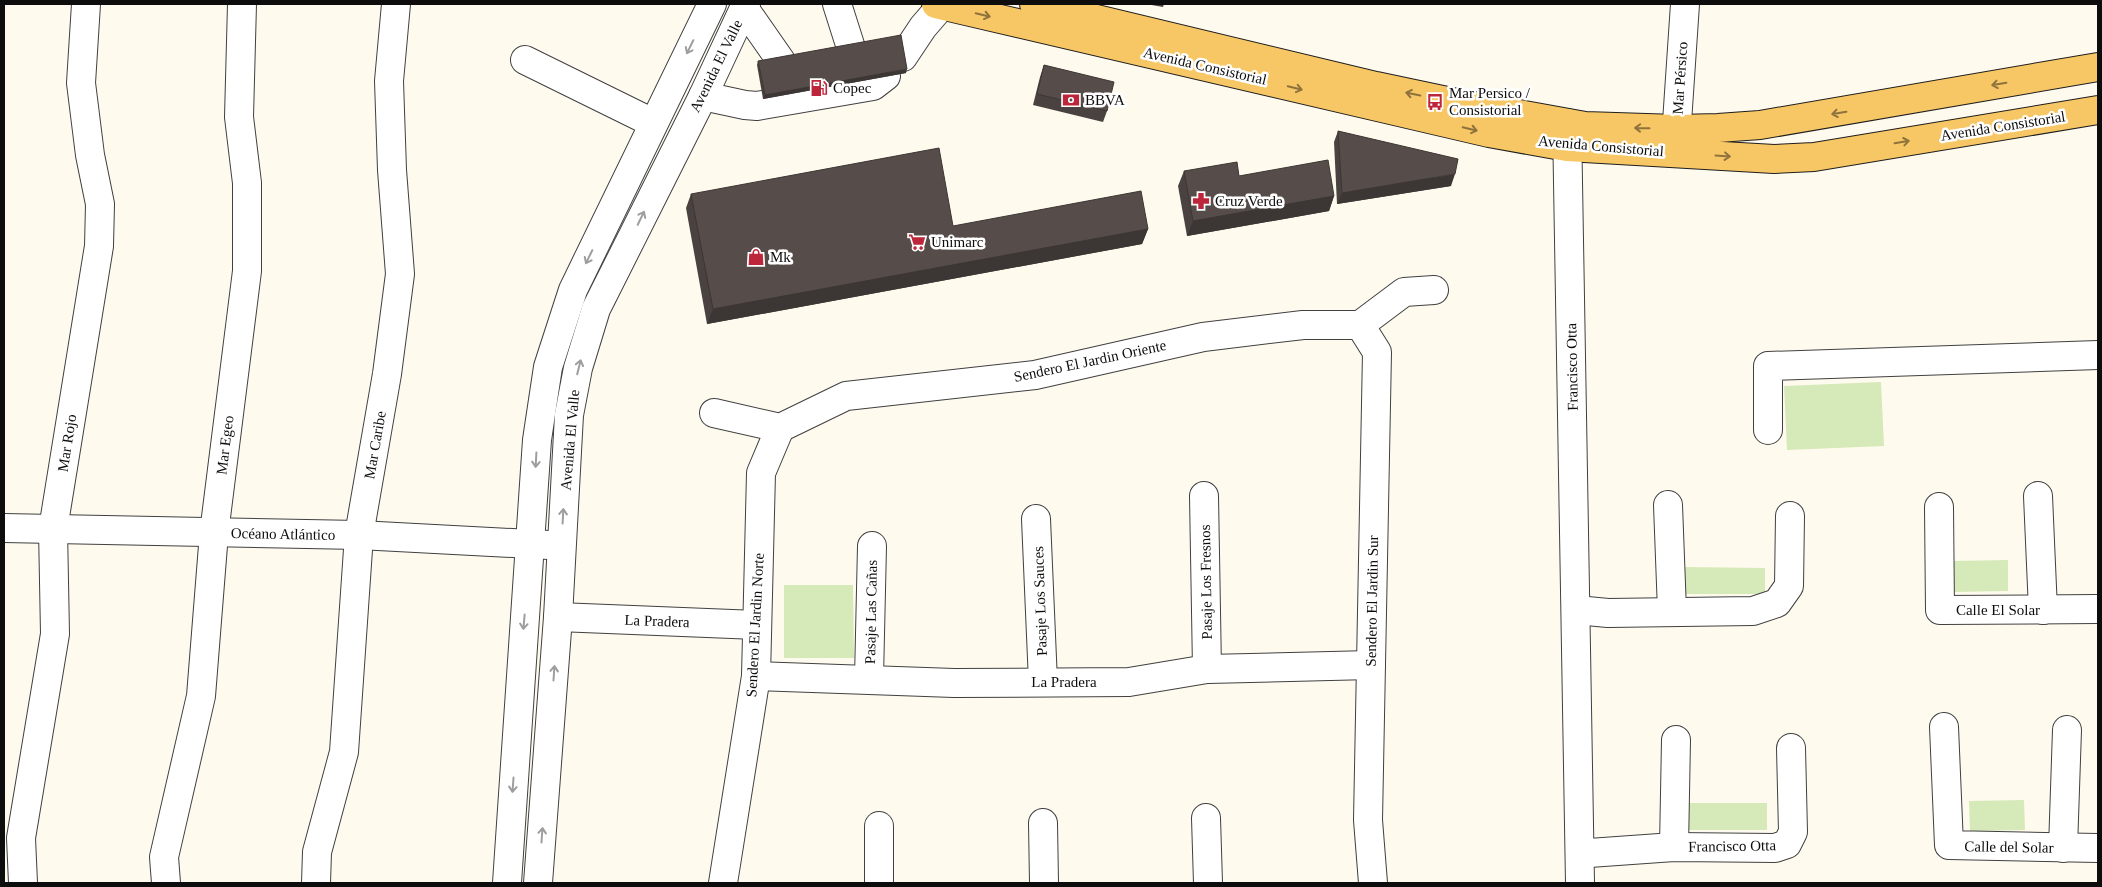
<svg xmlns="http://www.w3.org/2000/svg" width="2102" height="887" font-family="'Times New Roman',serif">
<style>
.green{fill:#d6e9b8}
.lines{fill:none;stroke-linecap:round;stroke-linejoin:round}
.minor-casing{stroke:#404040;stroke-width:30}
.major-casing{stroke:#1e1e1e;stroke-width:30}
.minor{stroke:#fff;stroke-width:28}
.major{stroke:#f8c765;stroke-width:28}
.wall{fill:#4a4240}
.shaded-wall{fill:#3c3634}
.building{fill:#564d4a;stroke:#3c3634}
.oneway{stroke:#8e733d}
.oneway2{stroke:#9e9e9e}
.labels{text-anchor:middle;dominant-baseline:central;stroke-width:5;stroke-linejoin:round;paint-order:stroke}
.street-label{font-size:15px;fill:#0d0d0d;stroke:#fff}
.poi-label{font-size:15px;fill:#0d0d0d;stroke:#fff;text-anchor:start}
</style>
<rect width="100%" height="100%" fill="#fffaee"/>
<g class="green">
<path d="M1881,382l3,64 -97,4 -3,-64z"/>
<path d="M2008,560v31l-55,1 -1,-31z"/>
<path d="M1684,567l81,1v26h-81z"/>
<path d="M784,585h69l1,73h-70z"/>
<path d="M2024,800l1,30 -55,1 -1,-30z"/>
<rect x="1687" y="803" width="80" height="27"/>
</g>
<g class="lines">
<g class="minor-casing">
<g id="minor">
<path d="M837,4l14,44"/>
<path d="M744,8l37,53"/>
<path d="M903,57l20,-30 19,-22"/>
<path d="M525,60l128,63"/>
<path d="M703,96l42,9 12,1 116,-20 13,-10"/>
<path d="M1567,123l13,760"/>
<path d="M1675,152l10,-148"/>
<path d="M1360,325l17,27 -9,468 5,63"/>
<path d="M714,413l66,15 66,-32 189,-21 168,-38 100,-12h57l44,-33 30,-2"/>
<path d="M1768,430v-64l330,-11"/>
<path d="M1204,496l3,173"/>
<path d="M2038,496l5,114"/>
<path d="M1668,505l4,106"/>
<path d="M1939,507l1,103 158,-1"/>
<path d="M1036,519l7,163"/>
<path d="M4,528l355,7 190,10"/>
<path d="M1576,610l32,3 145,-2 24,-8 12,-17 1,-70"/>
<path d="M558,617l199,8"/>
<path d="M756,676l198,7 175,-1 78,-13 164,-4"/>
<path d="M869,678l3,-132"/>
<path d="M1944,727l5,118 149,3"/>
<path d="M1206,818l2,65"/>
<path d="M1043,823l1,60"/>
<path d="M1674,847l2,-107"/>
<path d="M2063,848l4,-118"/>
<path d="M1580,856l9,-3 85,-6 101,1 12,-4 6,-12 -2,-84"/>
<path d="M23,883l-2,-45 34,-204 -2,-105 46,-283 1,-42 -10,-49 -9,-72 5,-79"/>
<path d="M166,883l-2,-26 37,-161 13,-163 33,-262v-88l-8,-66 3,-113"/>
<path d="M316,883l1,-31 27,-100 15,-217 28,-161 13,-100 -8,-104 -3,-89 7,-77"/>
<path d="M507,883l30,-443 11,-73 25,-77 139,-286"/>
<path d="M538,883l20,-266 11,-202 9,-47 18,-59 107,-213 43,-92"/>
<path d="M723,883l33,-207 5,-203 19,-45"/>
<path d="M879,883v-57"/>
</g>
</g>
<g class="major-casing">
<g id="major">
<path d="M936,4l553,129 78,14 207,12 40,-2 284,-47"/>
<path d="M1034,4l342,82 71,15 138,25 92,3 41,-1 42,-3 338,-58"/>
</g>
</g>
<use href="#minor" class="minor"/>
<use href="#major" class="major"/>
</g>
<g class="wall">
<path d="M1146,4h18l-1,3z"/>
<path d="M758,61l148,12 -143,26 -6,-34z"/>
<path d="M1044,65l63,46 -4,11 -70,-17 7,-28z"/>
<path d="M1338,131l113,55 -114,18 -3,-62z"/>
<path d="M1184,171l55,5 95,20 -5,15 -142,25 -9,-50z"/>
<path d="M691,194l262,32 195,3 -6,15 -435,80 -21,-116z"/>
</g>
<g class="shaded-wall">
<path d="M907,69l-1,4 -143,26 2,-4z"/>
<path d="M1455,174l-4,12 -114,18 5,-11z"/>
<path d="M1334,196l-5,15 -142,25 6,-15z"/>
<path d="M1148,229l-6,15 -435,80 6,-15z"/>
</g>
<g class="building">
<path d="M901,35l6,34 -142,26 -7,-34z"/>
<path d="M1044,65l70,17 -7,29 -70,-17z"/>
<path d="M1338,131l120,28 -3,15 -113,19z"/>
<path d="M939,148l14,78 188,-35 7,38 -435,80 -22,-115z"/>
<path d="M1328,160l6,36 -141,25 -9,-50 53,-9 2,14z"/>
</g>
<defs><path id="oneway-shaft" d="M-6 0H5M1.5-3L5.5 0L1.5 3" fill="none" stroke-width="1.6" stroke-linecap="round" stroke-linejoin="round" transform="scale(1.25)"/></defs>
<g class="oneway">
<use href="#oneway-shaft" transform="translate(983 15) rotate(13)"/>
<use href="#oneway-shaft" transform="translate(1999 84) rotate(170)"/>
<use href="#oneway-shaft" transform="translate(1295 88) rotate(14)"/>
<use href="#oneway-shaft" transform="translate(1413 94) rotate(-168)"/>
<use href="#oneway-shaft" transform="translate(1839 113) rotate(170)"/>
<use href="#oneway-shaft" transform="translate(1642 128) rotate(-179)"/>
<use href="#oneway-shaft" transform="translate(1470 129) rotate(13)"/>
<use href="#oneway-shaft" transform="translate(1902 142) rotate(-9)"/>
<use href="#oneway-shaft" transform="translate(1723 156) rotate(4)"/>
</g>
<g class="oneway2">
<use href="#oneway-shaft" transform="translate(690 47) rotate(116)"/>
<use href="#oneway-shaft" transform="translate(641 218) rotate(-64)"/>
<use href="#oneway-shaft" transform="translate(589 257) rotate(116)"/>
<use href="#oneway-shaft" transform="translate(579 367) rotate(-76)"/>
<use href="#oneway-shaft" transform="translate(536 460) rotate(93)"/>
<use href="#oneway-shaft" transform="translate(563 516) rotate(-87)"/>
<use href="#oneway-shaft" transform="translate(524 622) rotate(95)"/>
<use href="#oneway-shaft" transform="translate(554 673) rotate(-86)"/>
<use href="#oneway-shaft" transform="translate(513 785) rotate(94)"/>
<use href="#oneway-shaft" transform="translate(542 835) rotate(-86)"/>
</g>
<defs>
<g id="fuel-bare" transform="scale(1.35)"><path d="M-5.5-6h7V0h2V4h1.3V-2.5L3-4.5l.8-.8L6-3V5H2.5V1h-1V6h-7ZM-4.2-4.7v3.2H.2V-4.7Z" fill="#bd263a" stroke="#fff" stroke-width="2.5" paint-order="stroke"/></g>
<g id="bank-bare" transform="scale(1.35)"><path d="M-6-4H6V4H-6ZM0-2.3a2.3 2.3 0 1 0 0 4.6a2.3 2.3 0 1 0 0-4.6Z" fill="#bd263a" stroke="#fff" stroke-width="2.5" paint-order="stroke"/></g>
<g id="bus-bare" transform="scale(1.35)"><path d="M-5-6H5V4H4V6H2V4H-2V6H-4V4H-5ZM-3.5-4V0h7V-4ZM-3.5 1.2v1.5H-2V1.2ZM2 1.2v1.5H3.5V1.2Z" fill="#bd263a" stroke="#fff" stroke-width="2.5" paint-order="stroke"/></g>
<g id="pharmacy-bare" transform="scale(1.35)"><path d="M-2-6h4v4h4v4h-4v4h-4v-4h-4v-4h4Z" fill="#bd263a" stroke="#fff" stroke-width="2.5" paint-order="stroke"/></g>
<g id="supermarket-bare" transform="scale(1.35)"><path d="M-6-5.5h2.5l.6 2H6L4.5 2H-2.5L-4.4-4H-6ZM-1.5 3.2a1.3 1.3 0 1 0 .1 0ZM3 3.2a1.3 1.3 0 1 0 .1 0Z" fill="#bd263a" stroke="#fff" stroke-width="2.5" paint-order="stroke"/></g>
<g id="shop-bare" transform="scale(1.35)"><path d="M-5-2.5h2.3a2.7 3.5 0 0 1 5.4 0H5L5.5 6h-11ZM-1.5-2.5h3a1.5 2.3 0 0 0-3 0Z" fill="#bd263a" stroke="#fff" stroke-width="2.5" paint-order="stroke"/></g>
</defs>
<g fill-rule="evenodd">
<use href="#fuel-bare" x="819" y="88"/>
<use href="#bank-bare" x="1071" y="100"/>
<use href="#bus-bare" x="1435" y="102"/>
<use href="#pharmacy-bare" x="1201" y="201"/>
<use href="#supermarket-bare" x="917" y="242"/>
<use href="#shop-bare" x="756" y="257"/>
</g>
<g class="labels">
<g class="street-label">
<text transform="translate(716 66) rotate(-64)">Avenida El Valle</text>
<text transform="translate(1205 66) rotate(13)">Avenida Consistorial</text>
<text transform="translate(1680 78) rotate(-86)">Mar Pérsico</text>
<text transform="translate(2003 126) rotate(-9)">Avenida Consistorial</text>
<text transform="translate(1601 146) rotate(5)">Avenida Consistorial</text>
<text transform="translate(1090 361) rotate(-12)">Sendero El Jardin Oriente</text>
<text transform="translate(1572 367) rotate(-91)">Francisco Otta</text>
<text transform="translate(570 440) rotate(-85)">Avenida El Valle</text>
<text transform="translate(67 443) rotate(-81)">Mar Rojo</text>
<text transform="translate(225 445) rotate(-83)">Mar Egeo</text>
<text transform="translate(375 445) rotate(-80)">Mar Caribe</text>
<text transform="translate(283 534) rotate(1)">Océano Atlántico</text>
<text transform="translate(1206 582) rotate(-91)">Pasaje Los Fresnos</text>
<text transform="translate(1040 601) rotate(-92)">Pasaje Los Sauces</text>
<text transform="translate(1372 601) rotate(-89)">Sendero El Jardin Sur</text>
<text x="1998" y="610">Calle El Solar</text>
<text transform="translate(871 612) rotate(-89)">Pasaje Las Cañas</text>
<text transform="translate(657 621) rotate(2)">La Pradera</text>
<text transform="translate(755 625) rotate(-87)">Sendero El Jardin Norte</text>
<text x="1064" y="682">La Pradera</text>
<text transform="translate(1732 846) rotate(-1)">Francisco Otta</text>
<text transform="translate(2009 847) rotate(1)">Calle del Solar</text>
</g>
<g class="poi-label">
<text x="833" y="88">Copec</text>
<text x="1449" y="93">Mar Persico /<tspan x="1449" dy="17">Consistorial</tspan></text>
<text x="1085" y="100">BBVA</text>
<text x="1215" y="201">Cruz Verde</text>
<text x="931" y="242">Unimarc</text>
<text x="770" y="257">Mk</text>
</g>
</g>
<rect width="2102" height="887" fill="none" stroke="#0d0d0d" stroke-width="10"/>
</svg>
